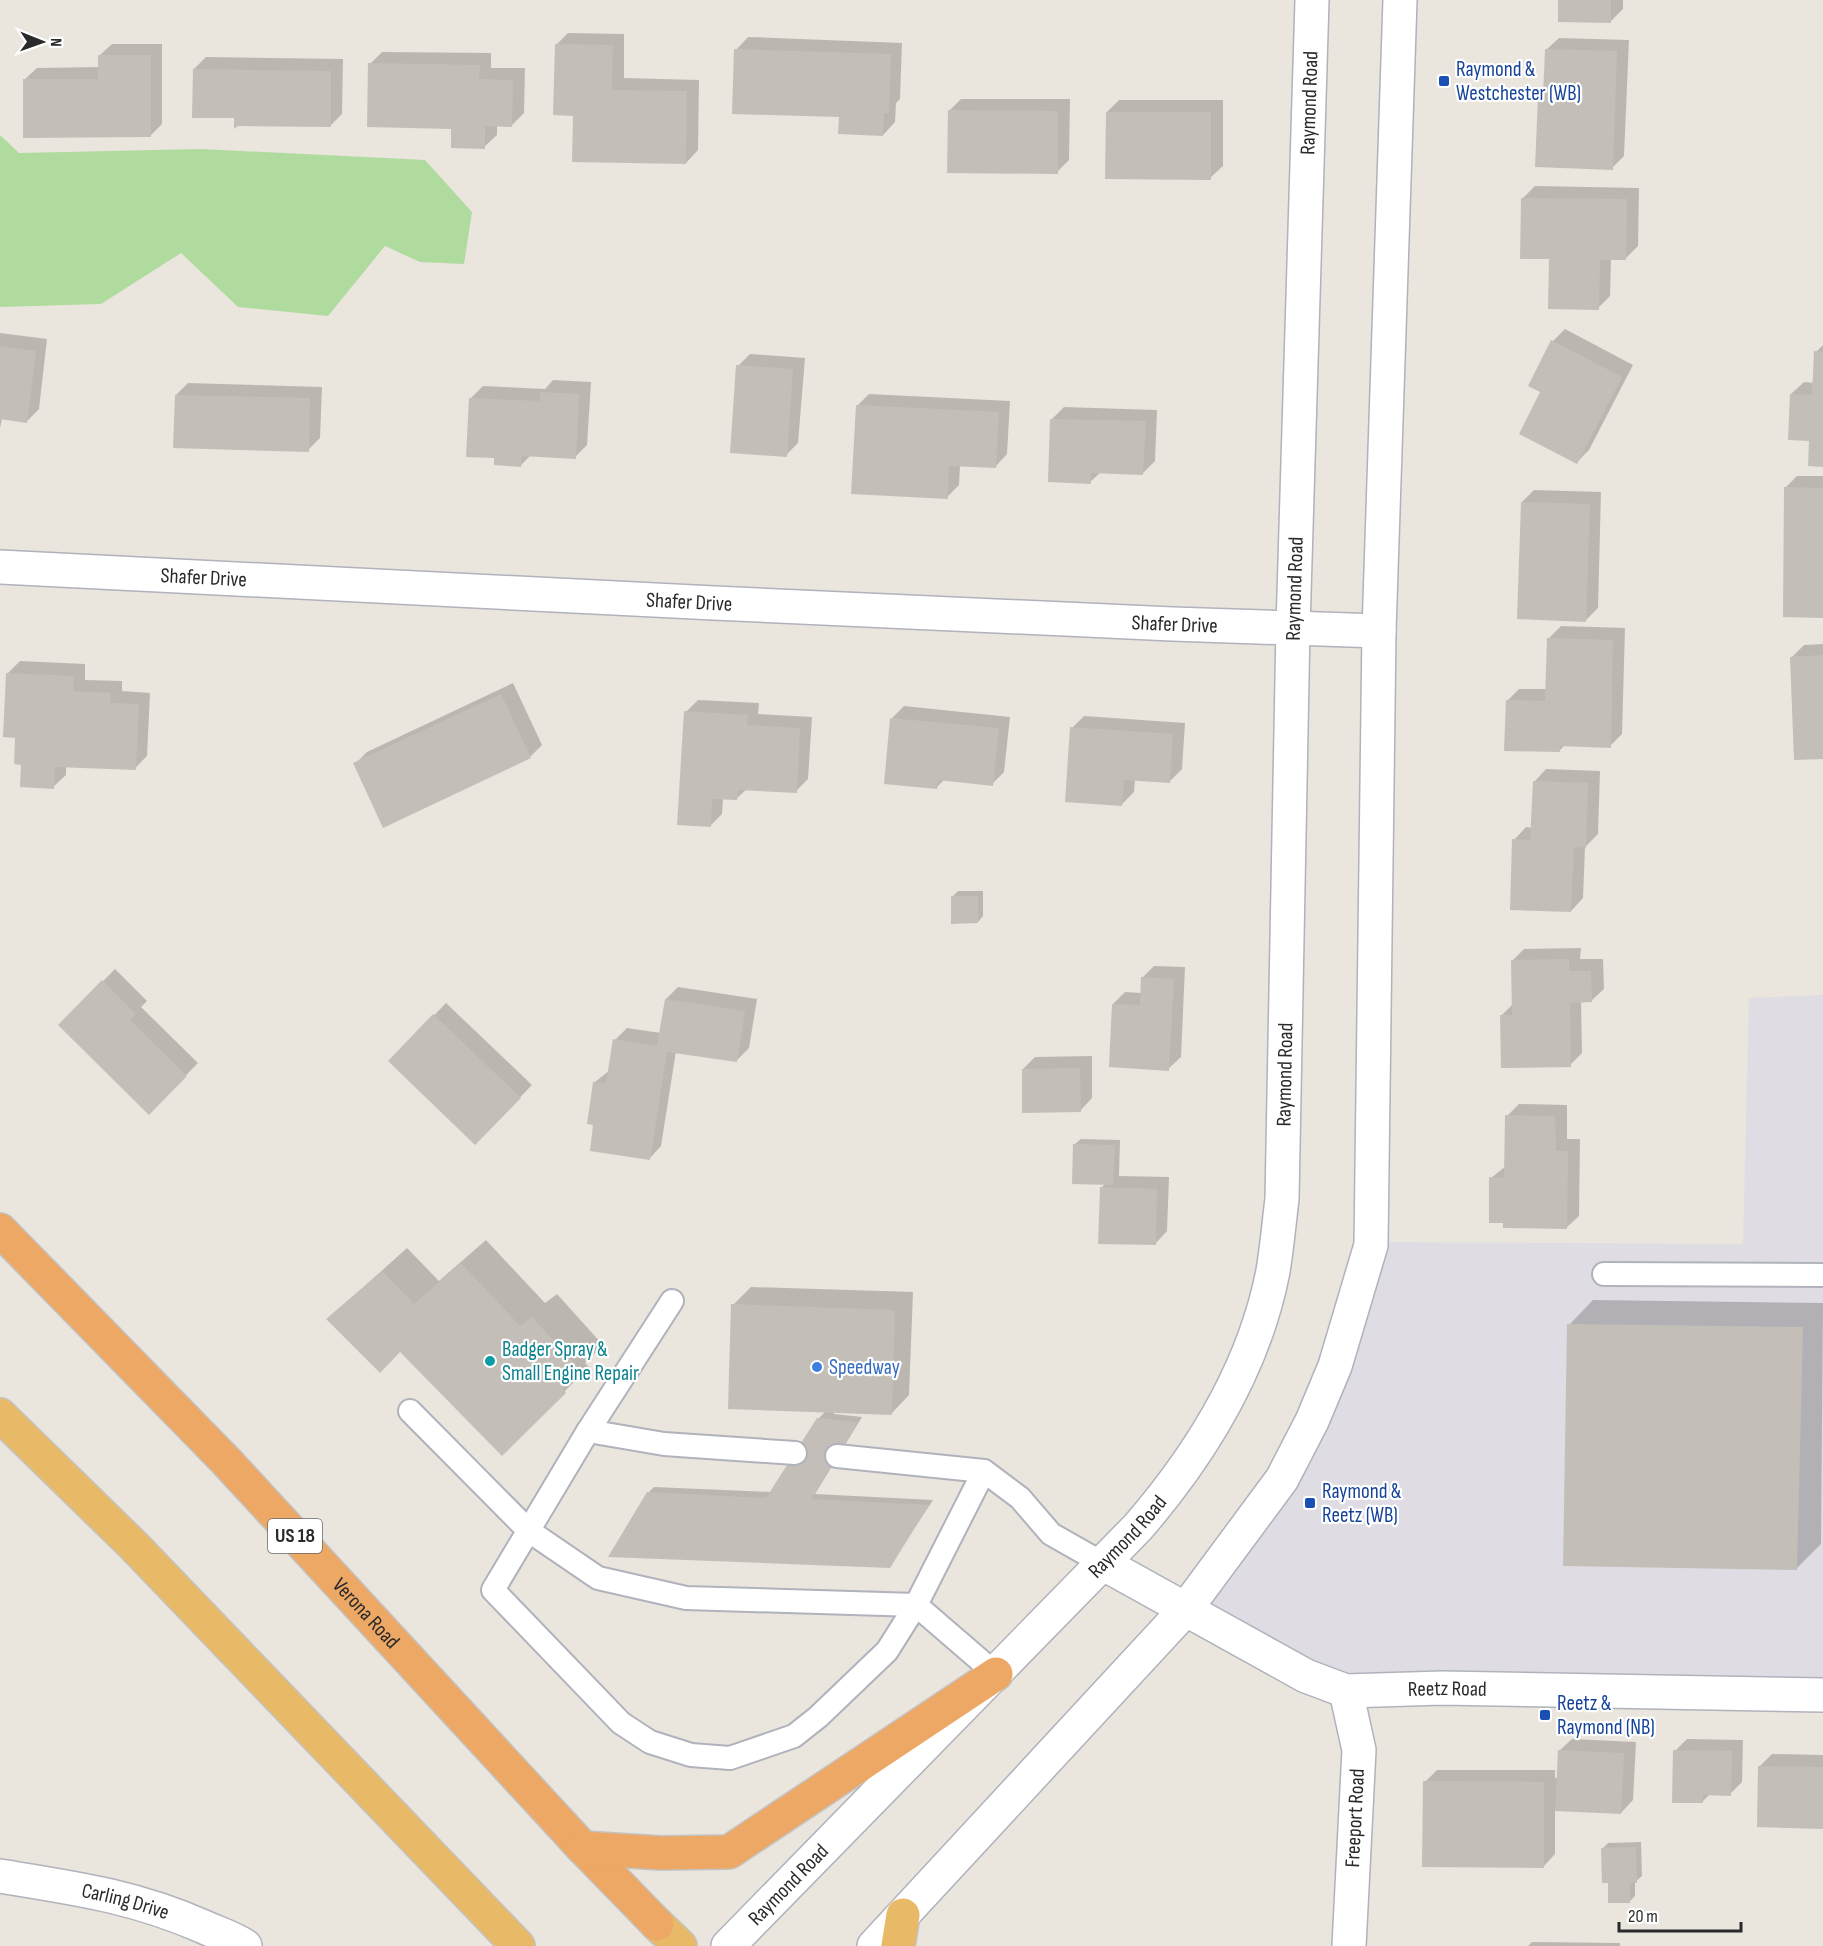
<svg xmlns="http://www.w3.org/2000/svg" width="1823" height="1946" font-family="'Sofia Sans Condensed',sans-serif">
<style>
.industrial{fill:#dfdde3}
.green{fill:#b0db9f}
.shadow{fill:#0003}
.building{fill:#c3bfb8}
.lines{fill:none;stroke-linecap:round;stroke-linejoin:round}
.service-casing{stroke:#b0b2bc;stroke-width:26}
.minor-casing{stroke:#b0b2bc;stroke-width:36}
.tertiary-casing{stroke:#b0b2bc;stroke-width:36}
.secondary-casing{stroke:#b0b2bc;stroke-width:36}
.trunk-casing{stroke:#c3c3c3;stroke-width:36}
.motorway-casing{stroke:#c3c3c3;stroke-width:36}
.service{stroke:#fff;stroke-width:22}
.minor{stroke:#fff;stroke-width:33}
.tertiary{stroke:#fff;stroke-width:33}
.secondary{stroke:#fff;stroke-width:33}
.trunk{stroke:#e8ba68;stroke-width:33}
.motorway{stroke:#eda865;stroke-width:33}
.transit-dot{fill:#1a4fb4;stroke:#fff;stroke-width:2}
.culture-dot{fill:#0f9aa8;stroke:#fff;stroke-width:2}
.shop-dot{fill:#3f7fe0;stroke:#fff;stroke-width:2}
.labels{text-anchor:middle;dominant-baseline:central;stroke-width:4.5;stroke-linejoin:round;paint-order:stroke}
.shield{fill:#fff;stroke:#6a6a6a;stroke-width:1.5}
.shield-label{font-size:20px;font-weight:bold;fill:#2a2a2a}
.transit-label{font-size:21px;fill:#164399;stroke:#fff;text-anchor:start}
.street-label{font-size:21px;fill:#2a2a2a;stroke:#fff}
.culture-label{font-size:21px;fill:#0d838f;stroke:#fff;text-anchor:start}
.shop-label{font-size:21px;fill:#366cbe;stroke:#fff;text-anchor:start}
</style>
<rect width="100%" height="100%" fill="#eae5dd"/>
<path class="industrial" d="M1823,995v700l-477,-4 -161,-81 97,-131 89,-237 372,2 6,-246z"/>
<path class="green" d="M0,135l19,18 182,-4 224,11 47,52 -8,52 -44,-2 -35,-16 -57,70 -90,-9 -57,-54 -80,51 -101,3z"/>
<g class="shadow">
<path d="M1560,0h63v9l-12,12z"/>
<path d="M568,33l56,1v44l75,2 -1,70 -12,13 -111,-49 -19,-69z"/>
<path d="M748,37l154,6 -2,56 -4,4 -1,19 -12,13 -42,-19 -105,-66z"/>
<path d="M1559,38l70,2 -5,116 -12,12 -73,-70 6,-6 1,-42z"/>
<path d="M112,44h50v80l-12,12 -126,-56 13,-12 63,-1 -1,-11z"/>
<path d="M382,52l109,1v15h34l-1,45 -12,12h-15v10l-13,12 -31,-20 -83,-63z"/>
<path d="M206,57l137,2 -1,55 -12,12 -95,-9 -41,-48z"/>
<path d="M961,99h109l-1,61 -12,12 -108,-61z"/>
<path d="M1119,100h104v66l-13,12 -103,-66z"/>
<path d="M1535,186l104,2 -1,58 -13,13 -14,-1 -1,38 -12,12 -48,-51 -27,-59z"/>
<path d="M1565,329l68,36 -44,85 -12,12 -24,-121z"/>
<path d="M0,333l47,6 -8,70 -12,12 -25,-3 -2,10z"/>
<path d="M1823,345v120l-32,-71 13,-12 10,1 2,-31z"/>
<path d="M750,354l55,4 -7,85 -12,12 -48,-89z"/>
<path d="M553,380l38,2 -4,63 -12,12 -44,-2 -10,10 -26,-8 -24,-59 12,-12 62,3z"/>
<path d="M188,383l134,4 -2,51 -12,12 -132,-55z"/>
<path d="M869,394l141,7 -3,53 -12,13 -35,-2 -1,20 -12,12 -90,-91z"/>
<path d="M1064,407l93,3 -2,51 -12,12 -42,-1 -11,10 -38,-63z"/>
<path d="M1797,476h26v140l-38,-128z"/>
<path d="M1534,490l67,2 -3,116 -12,12 -64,-118z"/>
<path d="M1561,626l64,2 -3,106 -12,12 -45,-1 -6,6 -52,-50 12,-12h28l1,-50z"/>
<path d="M1823,644v113l-31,-100 12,-12z"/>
<path d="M20,661l65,3v16l37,1v10l28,2 -3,63 -12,12 -69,-2v9l-13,12 -30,-24 -15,-90z"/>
<path d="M513,683l29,62 -12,12 -175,7 12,-12z"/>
<path d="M698,700l61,3 -1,11 54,3 -4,62 -12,12 -49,-2 -10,9h-14l-1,16 -12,12 -24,-114z"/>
<path d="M904,706l106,11 -6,55 -12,12 -47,-5 -8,8 -45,-69z"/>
<path d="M1084,716l101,7 -3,46 -13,13 -34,-3 -1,13 -13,13 -49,-77z"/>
<path d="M1546,769l54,2 -2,63 -13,13 -2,51 -12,13 -57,-71 12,-13 6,1 2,-46z"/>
<path d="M958,891h25v25l-5,6 -26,-25z"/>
<path d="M1581,948l-1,11h23l1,30 -13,12h-10l1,52 -12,12 -69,-49 12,-12 -1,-43 12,-12z"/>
<path d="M1154,966l31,1 -4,90 -13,12 -55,-65 12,-12 17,1v-15z"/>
<path d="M115,969l32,32 -6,6 57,56 -49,50 -89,-88z"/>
<path d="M678,987l79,12 -8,49 -13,13 -60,-10 -15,95 -12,13 -54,-35v-42l15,-12 5,-30 12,-12 34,5 5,-34z"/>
<path d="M446,1003l86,82 -57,58 -85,-82z"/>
<path d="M1092,1056v42l-12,13 -57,-42 12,-12z"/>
<path d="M1519,1104l48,1v34h13l-1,77 -13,12 -75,-50 15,-12 1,-50z"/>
<path d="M1081,1139l39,1 -1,36 50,1 -2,54 -12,13 -54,-56 5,-5 -31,-39z"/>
<path d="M486,1240l59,63 12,-9 46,51 -18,18 4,4 -87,87 -102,-103 -72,-32 79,-71 32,33z"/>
<path d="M751,1287l162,5 -4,103 -18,19 -57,-2v2l28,3 -47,77 118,6 -44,67 -241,-74 6,-6 117,5 47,-73 8,-8 -93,-106z"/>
<path d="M1593,1300l230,3 -2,241 -24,24 -228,-243z"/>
<path d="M1572,1739l64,3 -3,58 -12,13 -66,-4v45l-12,13 -118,-85 12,-12h118v8h3l1,-27z"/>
<path d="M1687,1739l56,1 -1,42 -12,12h-20l-8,8 -27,-51z"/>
<path d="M1772,1754l51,1v72l-63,-61z"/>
<path d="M1641,1842l1,34 -7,6v14l-6,6 -20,-21 -6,-33 5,-5z"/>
<path d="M1532,1942l88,1v3h-92z"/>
</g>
<g class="building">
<path d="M1558,0h53v23l-53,-1z"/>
<path d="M555,44l58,1 -1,45 75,1 -1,73 -114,-2 1,-46 -20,-1z"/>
<path d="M734,49l157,5 -2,59h-5l-1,23 -45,-2 1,-17 -107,-3z"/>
<path d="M1545,49l72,2 -4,119 -78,-3 3,-70h5z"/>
<path d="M98,55h53v82l-128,1v-59h75z"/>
<path d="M368,63l112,2 -1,14 34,1 -1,47 -27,-1v23l-34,-1v-19l-84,-2z"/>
<path d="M193,69l138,2v56l-93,-1 -4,3v-11h-42z"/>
<path d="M948,110l110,1v63l-111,-1z"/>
<path d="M1106,112h105v68l-106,-1z"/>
<path d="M1521,198l106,1 -1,61h-26l-1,50 -51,-1 1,-50h-29z"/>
<path d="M1551,340l71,37 -45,87 -58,-30 21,-42 -12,-6z"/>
<path d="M0,346l36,5 -9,72 -27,-4z"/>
<path d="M1814,351l9,1v115l-15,-1 1,-25 -21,-1 2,-46 22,1z"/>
<path d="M736,365l57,4 -6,88 -57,-4z"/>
<path d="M540,392l39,2 -3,65 -54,-3 -1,11 -27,-2v-7l-28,-1 3,-59 71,3z"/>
<path d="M175,395l135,3 -1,54 -136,-4z"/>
<path d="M856,405l143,7 -3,56 -47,-2 -1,33 -97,-5z"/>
<path d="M1050,419l96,2 -3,54 -52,-2v11l-43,-2z"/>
<path d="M1784,487l39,1v130l-40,-1z"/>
<path d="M1521,502l69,2 -4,118 -69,-3z"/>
<path d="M1547,638l66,2 -2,108 -51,-2v6l-56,-1 2,-51 39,1z"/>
<path d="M1823,655v104l-29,1 -4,-103z"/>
<path d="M6,673l68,3 -1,15 38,2 -1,10 29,1 -3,66 -81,-3 -1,22 -34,-2 1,-22 -7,-1 1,-26 -12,-1z"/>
<path d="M501,694l30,64 -148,70 -30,-65z"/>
<path d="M684,711l64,4 -1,10 53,3 -3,65 -59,-3 -1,10 -25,-1 -1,28 -34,-2z"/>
<path d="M890,718l109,10 -6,58 -55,-6 -1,9 -53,-5z"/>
<path d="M1070,727l103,7 -3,49 -46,-3 -2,26 -57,-4z"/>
<path d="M1533,781l55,2 -2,65 -12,-1 -3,65 -61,-2 2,-71 18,1z"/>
<path d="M951,896h27v27l-27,1z"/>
<path d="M1569,959v12h22l1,31 -22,1 1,64 -70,1 -1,-53h12l-1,-55z"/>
<path d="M1141,977l33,2 -5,92 -60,-4 3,-63 28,1z"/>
<path d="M102,980l34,34 -6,6 57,56 -38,39 -91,-90z"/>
<path d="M665,999l80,12 -8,51 -70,-10 -17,108 -60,-9 3,-26 -6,-1 6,-42 13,1 7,-44 44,7z"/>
<path d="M433,1014l88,84 -46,47 -87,-84z"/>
<path d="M1080,1068l1,44 -59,1v-44z"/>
<path d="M1505,1115l50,1 1,35h12l-1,78 -64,-1v-5h-14v-46l15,1z"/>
<path d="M1073,1144l42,1 -2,40 -41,-1z"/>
<path d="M1100,1187l57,2 -1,56 -58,-1z"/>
<path d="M461,1263l59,63 12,-9 48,53 -18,18 4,5 -64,63 -102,-104 -20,21 -54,-54 56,-48 32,33z"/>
<path d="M731,1304l164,6 -3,105 -164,-6z"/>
<path d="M1567,1324l236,3 -6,243 -234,-4z"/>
<path d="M817,1418l41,4 -47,77 118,6 -39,63 -282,-11 39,-65 119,6z"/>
<path d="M1558,1750l66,3 -3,61 -66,-3z"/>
<path d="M1673,1750l59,1 -1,45 -28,-1v8h-31z"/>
<path d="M1758,1766l65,1v62l-66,-2z"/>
<path d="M1423,1781l121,1v86l-122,-1z"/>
<path d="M1636,1847l1,36h-7v20h-22v-20h-6l-1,-35z"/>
</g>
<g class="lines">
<g class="service-casing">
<g id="service">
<path d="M1604,1274l219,1"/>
<path d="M672,1301l-84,130 -95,159 128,133 29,19 41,13 39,3 64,-22 24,-19 69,-66 29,-46 68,-134"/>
<path d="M410,1411l119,120 69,47 88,20 230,7 80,69"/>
<path d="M588,1431l76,13 131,9"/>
<path d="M837,1456l147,15 36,27 31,36 53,30"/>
</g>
</g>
<g class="minor-casing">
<g id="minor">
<path id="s1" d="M0,567l714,36 458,21 207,7"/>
<path id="s2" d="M1104,1564l202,112 40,15 96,-3 381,7"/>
<path d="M1346,1691l13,59 -10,196"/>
</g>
</g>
<g class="tertiary-casing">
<g id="tertiary">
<path id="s3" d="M0,1876c74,12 134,20 204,51 13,6 29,11 41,19"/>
</g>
</g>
<g class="secondary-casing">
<g id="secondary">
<path id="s4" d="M728,1946l410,-419c64,-74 116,-158 135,-256 4,-24 6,-48 9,-72l11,-572 19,-627"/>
<path d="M874,1946l311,-336 97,-131 30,-58 23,-55 36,-121 8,-614 21,-631"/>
</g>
</g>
<g class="trunk-casing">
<g id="trunk">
<path d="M0,1415l135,132 383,399"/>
<path d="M657,1924l23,22"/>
<path d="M898,1946l5,-31"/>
</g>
</g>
<g class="motorway-casing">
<g id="motorway">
<path id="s5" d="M0,1230l226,231 357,387 74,76"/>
<path d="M583,1848l78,5 68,-1 267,-178"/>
</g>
</g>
<use href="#service" class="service"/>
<use href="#minor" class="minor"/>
<use href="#tertiary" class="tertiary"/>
<use href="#secondary" class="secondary"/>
<use href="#trunk" class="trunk"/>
<use href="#motorway" class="motorway"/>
</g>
<g class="transit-dot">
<rect x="1438" y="75" width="12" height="12" rx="3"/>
<rect x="1304" y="1497" width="12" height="12" rx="3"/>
<rect x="1539" y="1709" width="12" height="12" rx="3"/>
</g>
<circle class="culture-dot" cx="490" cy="1361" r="6"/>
<circle class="shop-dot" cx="817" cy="1367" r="6"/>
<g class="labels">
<rect class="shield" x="268" y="1519" width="54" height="34" rx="4.5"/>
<g class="shield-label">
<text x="295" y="1536">US 18</text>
</g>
<g class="transit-label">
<text x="1456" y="69">Raymond &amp;<tspan x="1456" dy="24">Westchester (WB)</tspan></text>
<text x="1322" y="1491">Raymond &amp;<tspan x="1322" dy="24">Reetz (WB)</tspan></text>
<text x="1557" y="1703">Reetz &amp;<tspan x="1557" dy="24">Raymond (NB)</tspan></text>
</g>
<g class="street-label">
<text stroke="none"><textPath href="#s4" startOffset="2048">Raymond Road</textPath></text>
<text stroke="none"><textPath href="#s1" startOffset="204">Shafer Drive</textPath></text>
<text stroke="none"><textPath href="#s4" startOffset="1562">Raymond Road</textPath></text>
<text stroke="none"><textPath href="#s1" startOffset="690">Shafer Drive</textPath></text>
<text stroke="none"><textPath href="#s1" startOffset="1176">Shafer Drive</textPath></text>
<text stroke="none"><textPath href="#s4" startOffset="1076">Raymond Road</textPath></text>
<text stroke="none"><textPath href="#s4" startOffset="572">Raymond Road</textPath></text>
<text stroke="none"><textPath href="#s5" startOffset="530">Verona Road</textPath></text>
<text stroke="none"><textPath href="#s2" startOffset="375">Reetz Road</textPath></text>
<text transform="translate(1355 1818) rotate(-87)">Freeport Road</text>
<text stroke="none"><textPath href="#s4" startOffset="86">Raymond Road</textPath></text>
<text stroke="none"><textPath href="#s3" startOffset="128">Carling Drive</textPath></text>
</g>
<g class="culture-label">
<text x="502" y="1349">Badger Spray &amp;<tspan x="502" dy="24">Small Engine Repair</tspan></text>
</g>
<g class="shop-label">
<text x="829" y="1367">Speedway</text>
</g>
</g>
<g transform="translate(42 42) rotate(91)" stroke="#ffffff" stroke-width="4.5" paint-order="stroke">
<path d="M0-4.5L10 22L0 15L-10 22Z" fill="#2a2a2a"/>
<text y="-9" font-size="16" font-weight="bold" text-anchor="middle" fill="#2a2a2a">N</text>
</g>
<path d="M1619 1922v9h122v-9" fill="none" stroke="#2a2a2a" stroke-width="3"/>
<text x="1628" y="1922" font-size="18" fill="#2a2a2a" stroke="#ffffff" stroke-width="4.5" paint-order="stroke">20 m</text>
</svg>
